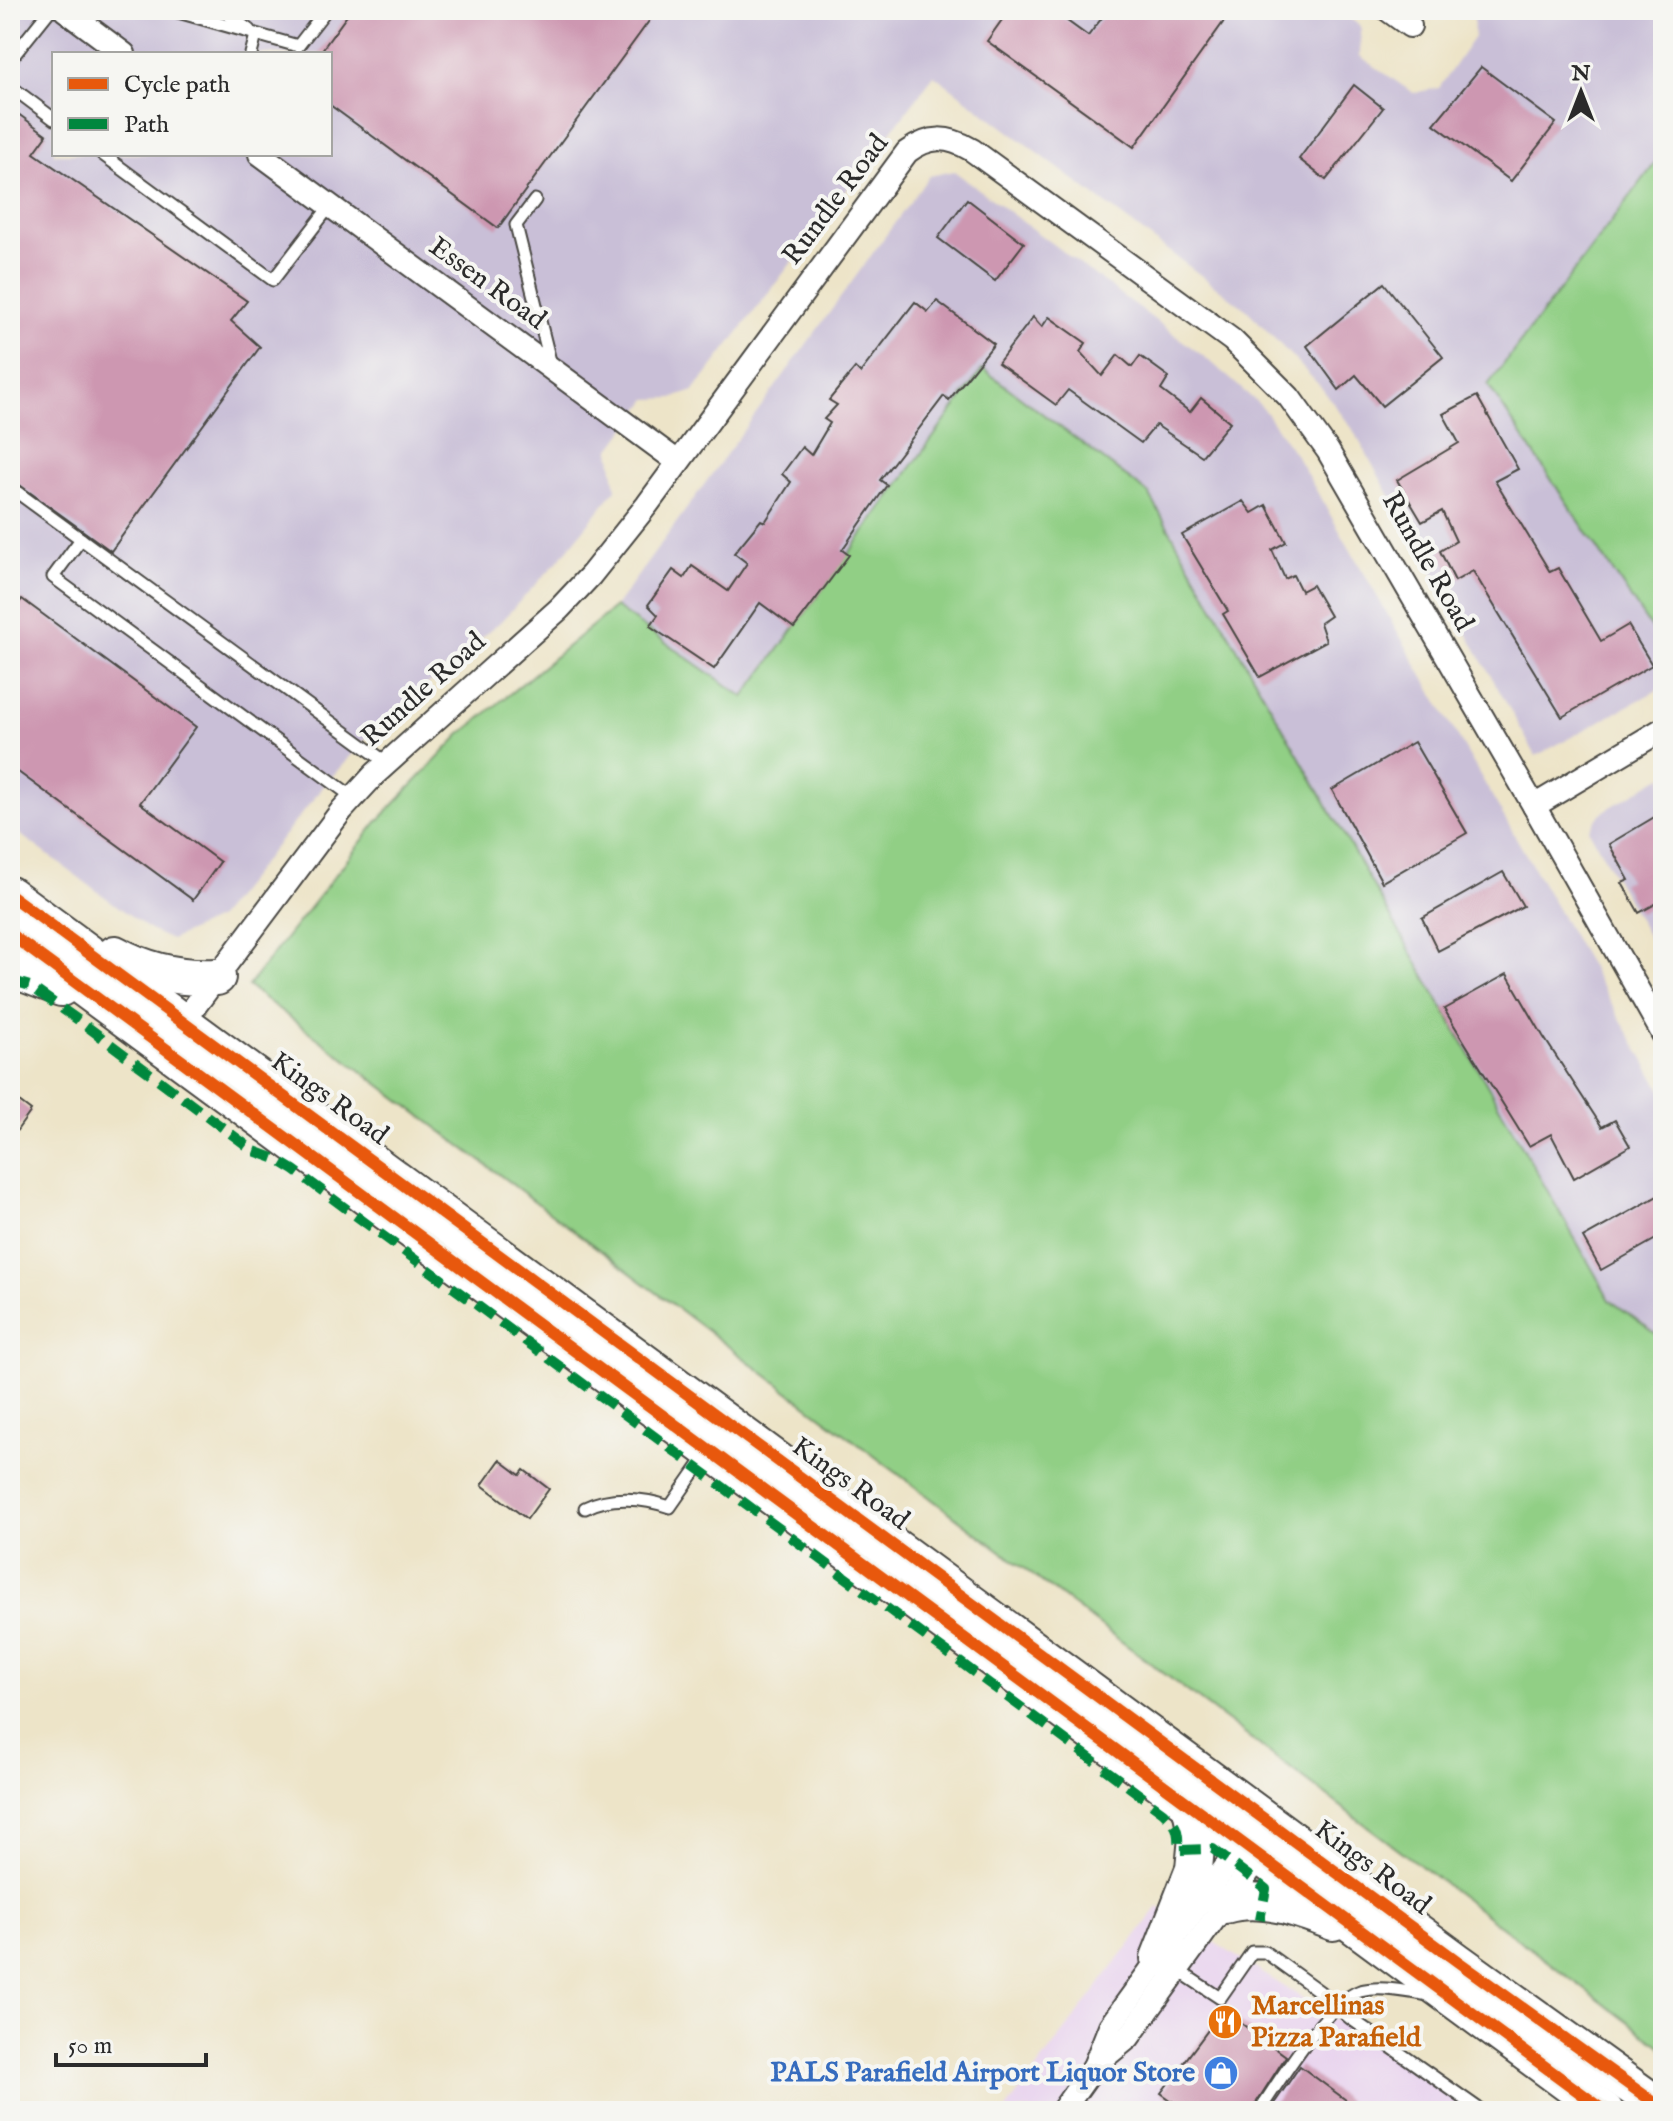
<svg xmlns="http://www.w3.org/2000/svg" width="1673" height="2121" font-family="'IM FELL English',serif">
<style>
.built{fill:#e8d2ee}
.industrial{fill:#c9bfd7;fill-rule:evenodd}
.green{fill:#91cf85;stroke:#5e7d58;stroke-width:2}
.building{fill:#cd97b1}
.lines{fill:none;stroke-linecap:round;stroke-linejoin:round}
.lane-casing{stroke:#484743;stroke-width:15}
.street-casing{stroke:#484743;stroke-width:26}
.primary-casing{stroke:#484743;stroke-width:40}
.lane{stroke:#fff;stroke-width:11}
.street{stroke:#fff;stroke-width:22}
.primary{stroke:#fff;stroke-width:36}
.quiet{stroke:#00873e;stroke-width:10;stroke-dasharray:20 10;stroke-linecap:butt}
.cycleway-casing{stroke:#f6f6f2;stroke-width:17}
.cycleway{stroke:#e8590c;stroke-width:12}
.labels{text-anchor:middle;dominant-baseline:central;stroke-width:8;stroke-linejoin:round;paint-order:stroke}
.street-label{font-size:28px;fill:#2b2b2b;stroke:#f6f6f2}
.food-label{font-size:28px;font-weight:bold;fill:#c56008;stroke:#f6f6f2;text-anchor:start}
.shop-label{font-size:28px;font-weight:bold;fill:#366cbe;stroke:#f6f6f2;text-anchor:end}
</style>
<rect width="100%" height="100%" fill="#f6f6f2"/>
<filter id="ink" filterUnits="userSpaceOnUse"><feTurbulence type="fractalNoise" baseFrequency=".0125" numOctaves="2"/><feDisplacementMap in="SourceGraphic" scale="16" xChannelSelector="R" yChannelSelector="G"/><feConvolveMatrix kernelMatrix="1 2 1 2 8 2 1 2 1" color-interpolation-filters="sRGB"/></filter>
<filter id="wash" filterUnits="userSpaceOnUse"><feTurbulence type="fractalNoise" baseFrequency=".006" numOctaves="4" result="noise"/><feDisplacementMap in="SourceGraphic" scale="32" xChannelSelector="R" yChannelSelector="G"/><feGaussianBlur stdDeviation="1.8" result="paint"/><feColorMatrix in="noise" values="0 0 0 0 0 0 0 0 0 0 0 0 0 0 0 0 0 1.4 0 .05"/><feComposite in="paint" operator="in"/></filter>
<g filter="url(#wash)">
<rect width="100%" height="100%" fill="#ede4c8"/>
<path class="built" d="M1158,1907l324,204h-477z"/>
<g class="industrial">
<path d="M10,10h1327l24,16 -1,30 53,37 26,-5 35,-51 -1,-27h190v143l-174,232 174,261v41l-127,69 -184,-328 -32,-42 -73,-76 -313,-235 -240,316 -21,7 -25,1 -38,51 6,39 -57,71 -59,62 -127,109 -46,51 -109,136 -47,22 -21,-10 -140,-103zM54,54h276v100h-276z"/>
<path d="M954,171l256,190 51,45 36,51 366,636v246l-53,-39 -627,-931 -239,329 -129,-91 314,-431z"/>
<path d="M1663,776v188l-74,-134 12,-17z"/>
</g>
<g class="green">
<path d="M1663,153v493l-175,-261z"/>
<path d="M983,369l166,125 461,806 53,39v709l-1415,-1062 129,-164 84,-88 154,-127 129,90z"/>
</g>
<g id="blocks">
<g class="building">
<path d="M351,10h306l-159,218 -168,-123v-51h-11z"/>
<path d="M1009,10h43l36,26 20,-26h124l-98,137 -147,-106z"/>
<path d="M1481,67l75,56 -45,58 -77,-57z"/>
<path d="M1354,85l29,23 -57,72 -27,-21z"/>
<path d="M10,108l37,27 -13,18 213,148 -16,20 29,26 -149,204 -101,-73z"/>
<path d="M967,199l57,44 -29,38 -57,-43z"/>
<path d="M1384,283l59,74 -61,49 -26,-31 -17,15 -32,-44z"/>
<path d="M937,301l57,43 -45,56 -5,-4 -64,84 7,5 -45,65 7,5 -55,73 -34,-25 -46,66 -64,-43 8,-11 -10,-10 25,-35 11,8 8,-12 36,25 19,-28 -13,-10 27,-33 4,2 26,-40 -9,-8 20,-27 9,8 19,-32 -6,-4 13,-14 -8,-5 26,-32 5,5 55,-71 13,10z"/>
<path d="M1033,317l9,10 7,-10 37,26 -6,9 22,24 16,-21 14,12 8,-11 29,21 -8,13 29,22 11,-14 29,24 -28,34 -46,-31 -15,18 -73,-53 -12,15 -58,-42z"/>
<path d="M1477,396l41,73 -23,12 55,91 8,-4 43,73 27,-16 24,40 -90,52 -89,-146 -18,10 -15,-30 16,-10 -14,-30 -20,11 -25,-42 62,-37 -16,-29z"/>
<path d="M1243,501l9,12 14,-8 20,37 -14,8 13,29 8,-4 8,16 11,-6 18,31 -10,7 6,18 -66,36 -37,-63 5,-3 -46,-76z"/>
<path d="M22,599l174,128 -56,76 80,59 -27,38 -183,-134v-150z"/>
<path d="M1414,742l53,91 -85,49 -50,-92z"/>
<path d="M1663,812v88l-24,13 -17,-30 7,-3 -20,-36z"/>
<path d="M1503,872l20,34 -85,45 -16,-33z"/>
<path d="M1507,974l36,62 59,91 13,-7 15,26 -56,32 -23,-44 -22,12 -85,-137z"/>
<path d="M10,1095l21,16 -21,29z"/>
<path d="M1663,1193v42l-62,35 -18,-32z"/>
<path d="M500,1460l20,15 4,-5 25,19 -22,30 -45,-34z"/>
<path d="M1223,2010l63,46 -35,55h-65l-25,-18z"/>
<path d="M1300,2066l35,26 26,19h-92z"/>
</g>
</g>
</g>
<g filter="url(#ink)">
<use href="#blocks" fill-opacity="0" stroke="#484743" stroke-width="2"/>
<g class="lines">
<g class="lane-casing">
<g id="lane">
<path d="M171,10l127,36 28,-36"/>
<path d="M222,10l27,20"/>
<path d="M251,54l5,-19"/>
<path d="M10,60l40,-50"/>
<path d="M10,86l44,33"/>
<path d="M102,154l171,126 57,-74"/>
<path d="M535,200l-19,25 35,140"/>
<path d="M10,487l377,276"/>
<path d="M81,539l-28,38 301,221"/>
<path d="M585,1508c25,-13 59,-10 85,-1l37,-53"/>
<path d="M1176,1969l44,29 32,-46h13l54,39 31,27 132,93"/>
<path d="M1259,2111c20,-29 68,-109 101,-120 21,-6 47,1 69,4"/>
</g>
</g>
<g class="street-casing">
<g id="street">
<path d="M65,10l59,44"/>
<path d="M1388,10l22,16"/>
<path d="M260,154l418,308"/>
<path d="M1534,806l129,228"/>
<path d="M177,1030l165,-220 33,-36 184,-165 32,-34 56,-70 260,-353c23,-17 41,-16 65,-2l260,190 57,57 39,54 206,355 129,-77"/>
<path d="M1095,2064l15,-38 133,-183 8,-6"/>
<path d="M1062,2111l33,-46 33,-27 132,-182 3,-11"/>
</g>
</g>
<g class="primary-casing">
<g id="primary">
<path d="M10,895l1447,1066 206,148"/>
<path d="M10,934l1595,1177"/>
<path d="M115,954c33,18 65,25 102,23"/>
<path d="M10,968l51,20"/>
<path d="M1225,1905c35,-11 75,4 108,17"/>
<path d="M1159,1958l35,-89 3,-32 -7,-33"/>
</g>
</g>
<use href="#lane" class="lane"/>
<use href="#street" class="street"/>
<use href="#primary" class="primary"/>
<path class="quiet" d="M10,980l20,6 51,36 173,129 22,8 18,11 869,642c15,15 16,17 15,38l35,-1 53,40 -6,31"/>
<g class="cycleway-casing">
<g id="cycleway">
<path d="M10,895l1447,1066 206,148"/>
<path d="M10,934l1595,1177"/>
</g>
</g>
<use href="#cycleway" class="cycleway"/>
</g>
</g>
<defs>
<g id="restaurant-disc" transform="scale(1.8)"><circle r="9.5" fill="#e8710a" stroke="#f6f6f2"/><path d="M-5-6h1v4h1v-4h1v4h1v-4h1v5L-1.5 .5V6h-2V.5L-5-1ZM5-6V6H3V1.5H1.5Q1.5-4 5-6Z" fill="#fff"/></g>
<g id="shop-disc" transform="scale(1.8)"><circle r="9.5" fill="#3f7fe0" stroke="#f6f6f2"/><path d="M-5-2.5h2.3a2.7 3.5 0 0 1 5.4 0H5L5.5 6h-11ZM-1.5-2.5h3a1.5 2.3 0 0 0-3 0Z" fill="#fff"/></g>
</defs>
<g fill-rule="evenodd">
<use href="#restaurant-disc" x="1225" y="2022"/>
<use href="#shop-disc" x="1221" y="2073"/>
</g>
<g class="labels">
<g class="street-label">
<text transform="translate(836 200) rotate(-53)">Rundle Road</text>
<text transform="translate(487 284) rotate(36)">Essen Road</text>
<text transform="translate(1427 562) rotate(60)">Rundle Road</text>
<text transform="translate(424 690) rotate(-42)">Rundle Road</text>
<text transform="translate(329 1099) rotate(36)">Kings Road</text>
<text transform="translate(850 1484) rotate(36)">Kings Road</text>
<text transform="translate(1372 1868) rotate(37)">Kings Road</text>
</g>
<g class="food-label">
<text x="1251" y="2006">Marcellinas<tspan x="1251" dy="32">Pizza Parafield</tspan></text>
</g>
<g class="shop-label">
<text x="1195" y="2073">PALS Parafield Airport Liquor Store</text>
</g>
</g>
<rect width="1673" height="2121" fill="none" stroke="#f6f6f2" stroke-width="40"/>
<rect x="52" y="52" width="280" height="104" fill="#f6f6f2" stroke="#a5a5a2" stroke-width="2"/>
<rect x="68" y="78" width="40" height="12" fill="#e8590c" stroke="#a5a5a2" stroke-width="2"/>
<text x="124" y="92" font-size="24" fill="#2b2b2b">Cycle path</text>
<rect x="68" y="118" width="40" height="12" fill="#00873e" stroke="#a5a5a2" stroke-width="2"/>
<text x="124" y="132" font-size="24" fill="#2b2b2b">Path</text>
<g transform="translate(1581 92)" stroke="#f6f6f2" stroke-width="6" paint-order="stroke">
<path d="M0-6L14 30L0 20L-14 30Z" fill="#2b2b2b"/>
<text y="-12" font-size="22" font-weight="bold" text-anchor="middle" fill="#2b2b2b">N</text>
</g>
<path d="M56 2053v12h150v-12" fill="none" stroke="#2b2b2b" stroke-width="4"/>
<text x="68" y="2053" font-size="24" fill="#2b2b2b" stroke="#f6f6f2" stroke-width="6" paint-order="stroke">50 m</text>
</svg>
